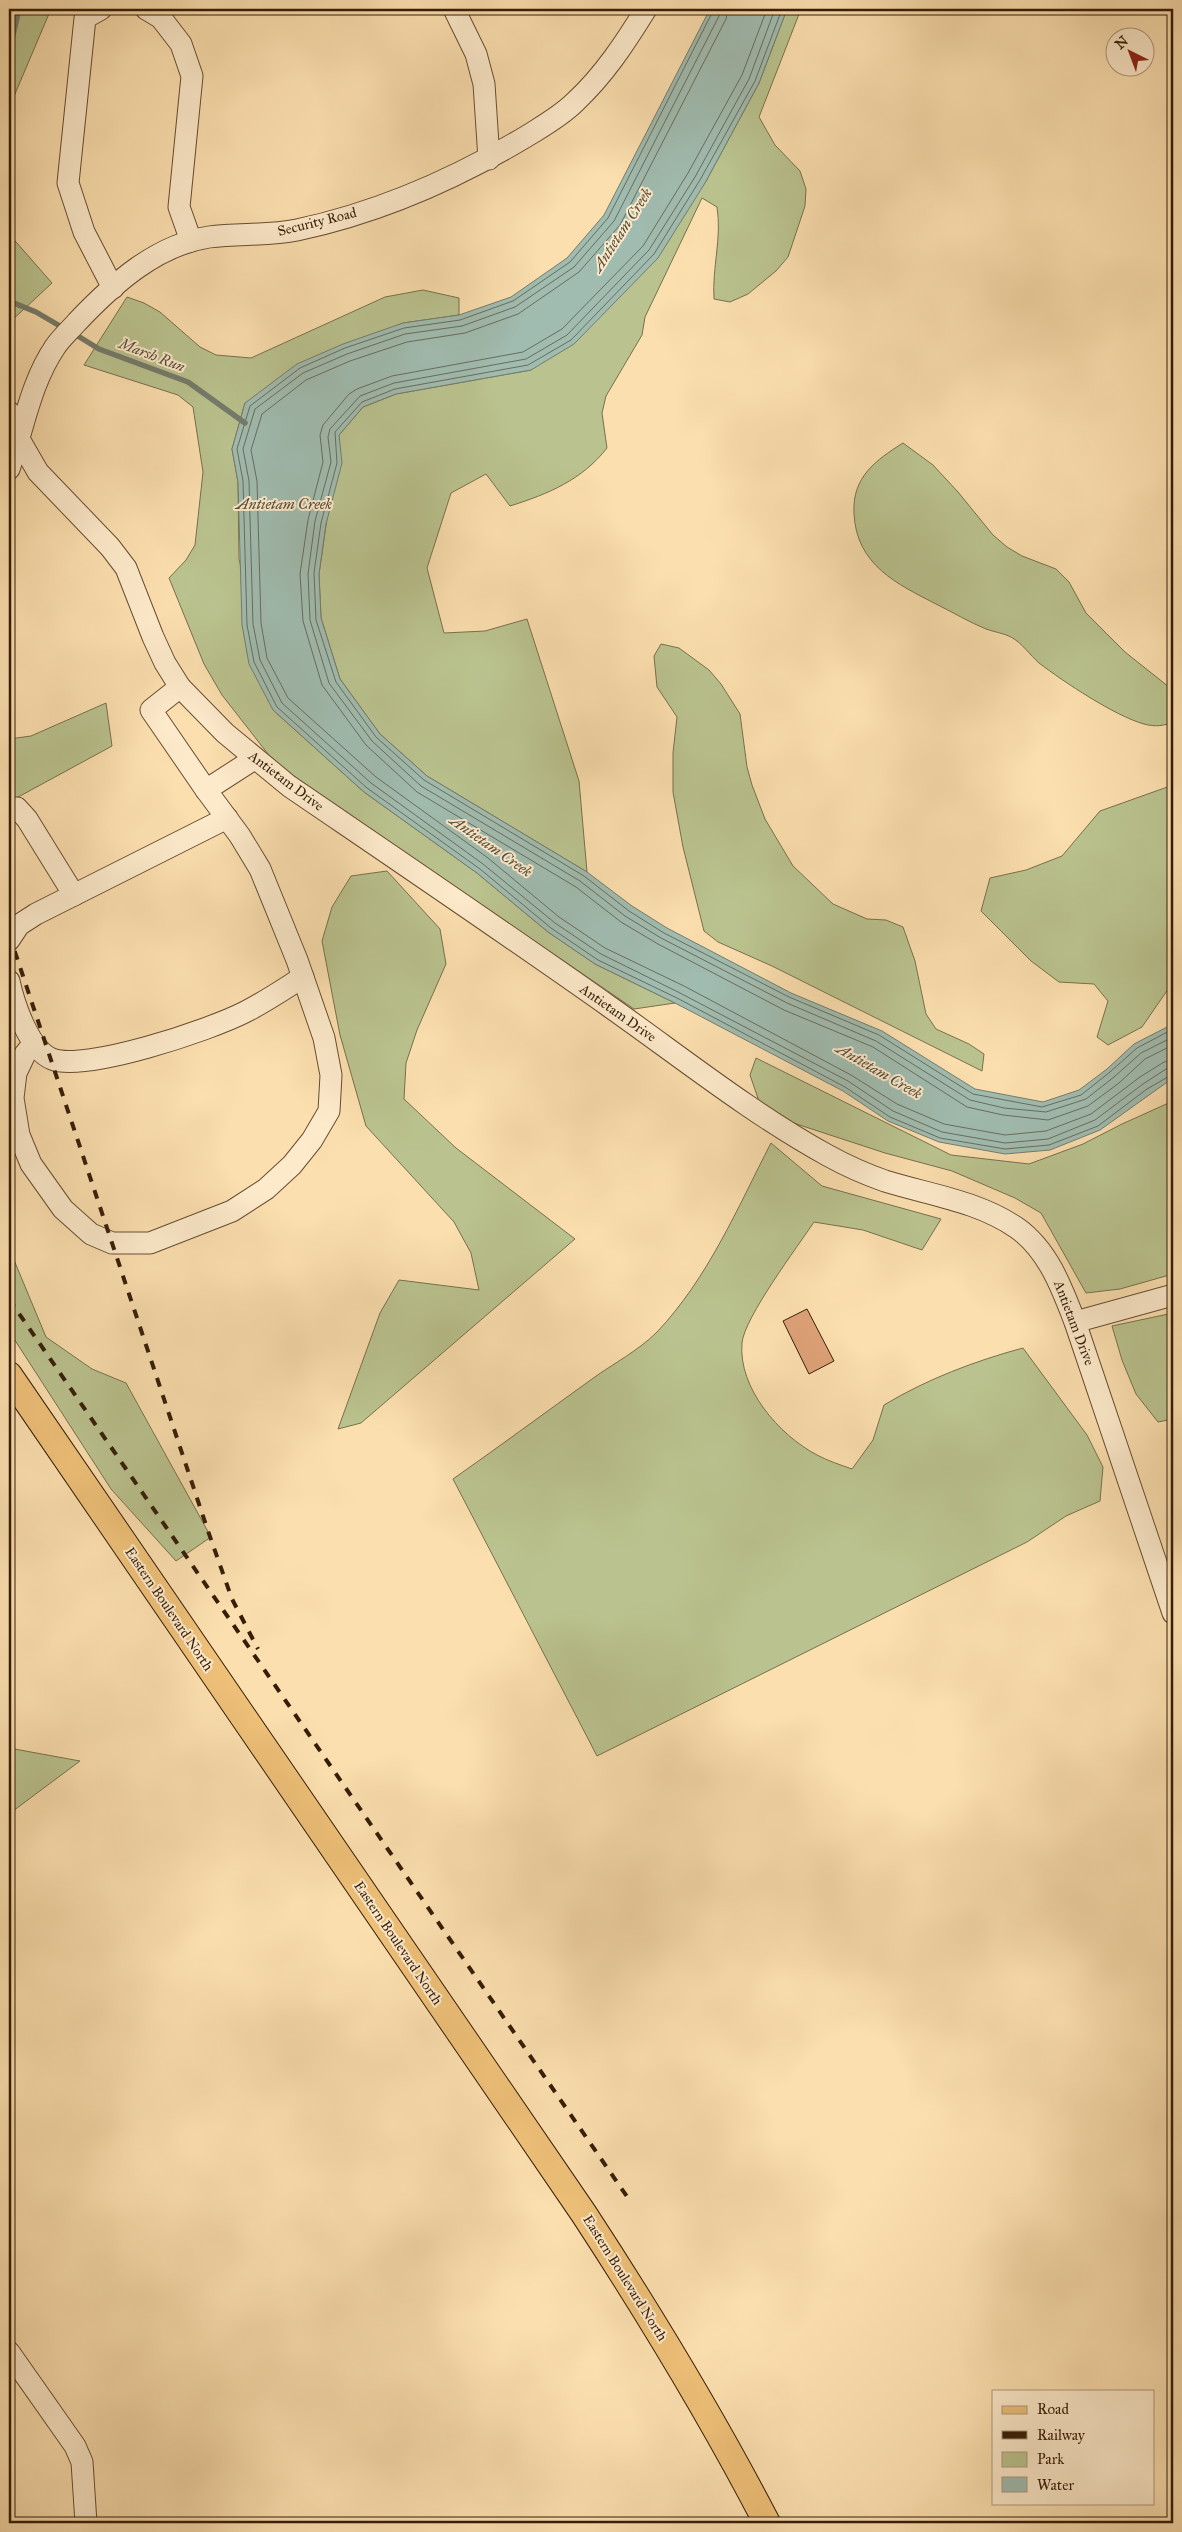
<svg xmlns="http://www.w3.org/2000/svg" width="1182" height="2532" font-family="'IM FELL Great Primer',serif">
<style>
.green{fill:#bac38f;stroke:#78704c}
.water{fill:#a0bcb0;stroke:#757c6d}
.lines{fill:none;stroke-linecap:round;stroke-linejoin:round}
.shore{stroke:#6a6c5c;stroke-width:1}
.stream{stroke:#757c6d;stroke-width:5.5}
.building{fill:#dfa279;stroke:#351d08}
.minor-casing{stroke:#674e32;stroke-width:23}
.major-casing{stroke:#351d08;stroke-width:28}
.minor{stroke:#fdeacb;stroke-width:21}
.major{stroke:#eec078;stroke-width:26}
.rail{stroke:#351d08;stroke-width:4;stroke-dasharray:9 9;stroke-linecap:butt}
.labels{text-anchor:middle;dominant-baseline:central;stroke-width:4;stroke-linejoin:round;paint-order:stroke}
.street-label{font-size:14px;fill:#351d08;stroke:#fdeacb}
.water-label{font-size:15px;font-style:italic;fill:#554d3a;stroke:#fdeacb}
</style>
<rect width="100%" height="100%" fill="#fcdfaf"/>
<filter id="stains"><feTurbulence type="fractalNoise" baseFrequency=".004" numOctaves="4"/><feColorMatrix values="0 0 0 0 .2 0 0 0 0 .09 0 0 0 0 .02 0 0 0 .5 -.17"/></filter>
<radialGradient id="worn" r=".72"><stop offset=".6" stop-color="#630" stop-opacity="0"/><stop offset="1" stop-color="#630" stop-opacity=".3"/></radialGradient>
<g class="green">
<path d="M9,9h42l-42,99z"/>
<path d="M787,9h14l-42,108 16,28 25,26 6,18 -1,17 -17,51 -12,14 -28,23 -18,8 -16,-3c-2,-31 8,-61 3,-92l-15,-9 -57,119 -3,18 -36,61 -4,17 5,35c-25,32 -59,46 -97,58l-24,-32 -35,19 -24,75 17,65 41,-2 42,-12 52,162 8,91 -160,-96 -47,-42 -40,-55 -19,-61 -2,-44 20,-139 24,-28 33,-13 135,-24 174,-187 54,-100z"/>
<path d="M9,234l43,49 -43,40z"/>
<path d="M423,290l36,8v17l-56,8 -158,80 -13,46 6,33 1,77 34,151 91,82 113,81 71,59 47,32 80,39 -41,6 -359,-246 -53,-68 -18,-31 -35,-86 17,-18 9,-15 8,-73 -10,-65 -15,-12 -94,-30 43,-68 17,6 16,9 40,35 16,8 35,3 134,-61z"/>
<path d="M903,443l30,22 25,27 35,43 14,12 15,9 34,13 13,13 17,31 39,39 44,35 4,6v29c-9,4 -18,5 -29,2 -29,-8 -80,-42 -105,-61 -9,-8 -17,-20 -28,-26 -8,-4 -17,-5 -25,-8 -17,-7 -32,-16 -48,-24 -41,-21 -82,-40 -84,-92 -2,-36 22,-53 49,-70z"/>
<path d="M661,644l18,4 30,22 12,14 19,30 7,53 5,18 13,34 28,47 40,38 34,15 19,1 17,7 12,34 11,53 10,15 33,15 15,10 -2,17 -210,-105 -54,-24 -14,-11 -21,-84 -10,-55v-39l4,-36 -20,-30 -3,-31z"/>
<path d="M106,703l6,43 -103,56v-63l22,-3z"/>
<path d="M1173,785v197l-31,45 -34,18 -11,-8 11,-36 -14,-17 -35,-2 -28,-21 -50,-50 9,-33 36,-8 36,-14 38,-45z"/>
<path d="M387,871l53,58 6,35 -29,66 -11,33 -2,36 52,49 119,91 -214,184 -23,6 42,-116 19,-33 80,10 -8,-37 -17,-31 -88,-96 -26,-91 -18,-94 10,-34 19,-31z"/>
<path d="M756,1058l195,97 78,9 54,-20 39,-20 51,-23v173l-53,15 -34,4 -45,-80 -26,-15 -63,-27 -67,-18 -122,-40 -13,-38z"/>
<path d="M771,1143l51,43 119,33 -19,31 -59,-20 -49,-8c-16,24 -70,96 -72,121 -4,45 37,92 75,112 11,6 24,10 35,14l21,-29 11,-35c43,-26 91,-44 139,-57l64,87 16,32 -3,34 -34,15 -39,26 -430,214 -144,-277c47,-33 93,-67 139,-100 22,-16 46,-28 65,-47 51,-54 80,-123 114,-189z"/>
<path d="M9,1248l37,89 46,32 34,14 85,154 -35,24 -65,-72 -102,-158z"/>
<path d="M1173,1313v106l-15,3 -22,-28 -14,-34 -10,-34z"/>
<path d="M9,1748l71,13 -71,53z"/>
</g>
<path class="water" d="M710,9h77l-28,74 -54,100 -47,75 -84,86 -43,26 -135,24 -33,13 -24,28 3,28 -16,61 -7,50 2,44 19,61 40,55 47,42 160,96 45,34 35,22 124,65 91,38 93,58 68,13 36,-12 28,-21 27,-25 35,-18 4,-7v59l-73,52 -50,20 -45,4 -66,-12 -51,-21 -45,-30 -168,-88 -80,-39 -47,-32 -71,-59 -113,-81 -91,-82 -24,-46 -7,-39 -4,-143 -6,-33 13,-46 52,-39 46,-20 60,-21 56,-8 52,-18 56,-39 37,-43z"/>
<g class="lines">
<g class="shore">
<path d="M714,9l-106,209 -38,44 -57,39 -53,19 -56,8 -59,20 -45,20 -50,38 -13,43 6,32 4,144 7,37 23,45 90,81 113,81 71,59 47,32 79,38 168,89 45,30 50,21 65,11 44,-4 49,-19 49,-37 26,-15"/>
<path d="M720,9l-1,7 -105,205 -40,46 -59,40 -53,19 -57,8 -58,20 -44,19 -48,36 -12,40 6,32 4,143 7,36 22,43 89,80 112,81 72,59 46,31 79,39 168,88 45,30 49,21 63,11 43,-4 47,-19 48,-36 23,-15 7,-1"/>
<path d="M728,9l-2,10 -106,206 -41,47 -61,42 -53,19 -58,9 -57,19 -44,19 -44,34 -11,36 6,31 4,142 6,35 21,40 88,79 112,81 71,59 46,31 79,38 167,89 46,29 47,20 61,11 41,-4 45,-17 49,-37 24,-15 9,-2"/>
<path d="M767,9l-25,66 -54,98 -45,73 -81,83 -39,23 -131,24 -35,13 -8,5 -26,31 -3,10 3,27 -15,58 -8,54 3,47 19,64 44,60 51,47 159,95 45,35 37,22 126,66 89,37 94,60 36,8 45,5 40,-14 31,-23 26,-24 28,-14"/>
<path d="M775,9l-26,70 -54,98 -46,73 -82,85 -41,24 -132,24 -34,13 -30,33 -2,8 3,25 -16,59 -7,53 2,46 19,63 43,58 49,45 159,95 45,35 36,22 126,65 89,38 94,59 34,8 42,4 40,-13 28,-22 27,-24 32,-16"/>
<path d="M782,9l-27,72 -55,99 -46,74 -83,86 -43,25 -133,24 -33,13 -27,30 2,31 -16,60 -7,50 2,47 20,62 40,55 48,43 160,96 45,35 35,22 125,64 90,38 94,59 69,13 39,-12 29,-23 27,-24 36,-19"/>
</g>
<g class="stream">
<path d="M9,79l3,-40 7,-30"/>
<path d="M9,301l27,11 29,17"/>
<path d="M73,333l26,16 89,33 57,41"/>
</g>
</g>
<path class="building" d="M807,1309l27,52 -25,13 -26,-53z"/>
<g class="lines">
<g class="minor-casing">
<g id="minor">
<path d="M101,9l-16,9 -17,165 16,49 29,56"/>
<path d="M146,9l15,9 20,26 11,32 -13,131 12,34"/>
<path d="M454,9l22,45 8,30 5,75"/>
<path d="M9,412l10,27 19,33 72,75 16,21 27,69 12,26 15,24 45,46 64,53c107,73 215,146 321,221 71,50 141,106 217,148 18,10 38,19 58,26 45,14 93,20 132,47 31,22 45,60 58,94l98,291"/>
<path d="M9,469c15,-41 21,-85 46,-122 6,-9 15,-17 22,-25 36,-38 79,-77 132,-85 29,-4 59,-1 88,-7 80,-17 160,-52 230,-94 16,-10 34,-20 48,-34 29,-27 50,-59 71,-93"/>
<path d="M206,790l48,-31"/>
<path d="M9,808h8l10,11 47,76"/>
<path d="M9,940l10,-15 17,-11 191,-96"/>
<path d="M9,981c5,23 20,69 43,78 33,13 158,-29 193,-47 20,-10 39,-23 58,-35"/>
<path d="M33,1044l-8,10 -9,19 -3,25 6,37 12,29 32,45 28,25 21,9h38l82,-32 34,-22 26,-24 20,-25 17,-29 2,-36 -7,-37 -27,-78 -37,-91 -20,-33 -34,-46 -55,-80 29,-23"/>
<path d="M1075,1322l98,-27"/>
<path d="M9,2352l66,94 7,16 4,61"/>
</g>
</g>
<g class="major-casing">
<path id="major" d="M9,1375l575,839c66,101 128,203 183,309"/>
</g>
<use href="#minor" class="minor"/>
<use href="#major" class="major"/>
<g class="rail">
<path d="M9,934l199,597 24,68 26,50"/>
<path d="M9,1299l619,899"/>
</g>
</g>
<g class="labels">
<g class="street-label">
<text transform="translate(317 222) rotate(-14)">Security Road</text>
<text transform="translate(286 781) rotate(37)">Antietam Drive</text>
<text transform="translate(618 1013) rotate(35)">Antietam Drive</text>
<text transform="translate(1074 1323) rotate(69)">Antietam Drive</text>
<text transform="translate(169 1609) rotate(56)">Eastern Boulevard North</text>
<text transform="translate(398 1943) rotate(56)">Eastern Boulevard North</text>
<text transform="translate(625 2278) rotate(58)">Eastern Boulevard North</text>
</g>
<g class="water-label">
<text transform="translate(622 230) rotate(-57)">Antietam Creek</text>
<text transform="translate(152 355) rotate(21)">Marsh Run</text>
<text x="284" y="504">Antietam Creek</text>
<text transform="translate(491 846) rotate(35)">Antietam Creek</text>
<text transform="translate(879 1071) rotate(30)">Antietam Creek</text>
</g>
</g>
<rect width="1182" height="2532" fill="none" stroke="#fcdfaf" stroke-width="30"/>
<rect x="10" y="10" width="1162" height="2512" fill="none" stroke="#351d08" stroke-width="2.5"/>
<rect x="15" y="15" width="1152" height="2502" fill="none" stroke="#351d08"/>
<rect x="992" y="2390" width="162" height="115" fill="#fdeacb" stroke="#ad987d"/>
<rect x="1002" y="2406" width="25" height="8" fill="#eec078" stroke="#ad987d"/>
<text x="1037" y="2414" font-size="15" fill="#351d08">Road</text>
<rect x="1002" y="2431" width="25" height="8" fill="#351d08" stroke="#ad987d"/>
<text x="1037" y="2440" font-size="15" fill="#351d08">Railway</text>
<rect x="1002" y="2452" width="25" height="15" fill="#bac38f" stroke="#ad987d"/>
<text x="1037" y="2464" font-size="15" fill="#351d08">Park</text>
<rect x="1002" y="2477" width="25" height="15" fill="#a0bcb0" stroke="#ad987d"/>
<text x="1037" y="2490" font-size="15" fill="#351d08">Water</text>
<g transform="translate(1130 52) rotate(318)"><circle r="24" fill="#fdeacb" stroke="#ad987d"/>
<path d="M0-4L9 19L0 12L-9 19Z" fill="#8f2418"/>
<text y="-8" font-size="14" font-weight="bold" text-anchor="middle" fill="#351d08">N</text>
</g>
<rect width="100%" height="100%" filter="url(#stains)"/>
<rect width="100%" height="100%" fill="url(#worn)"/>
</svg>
